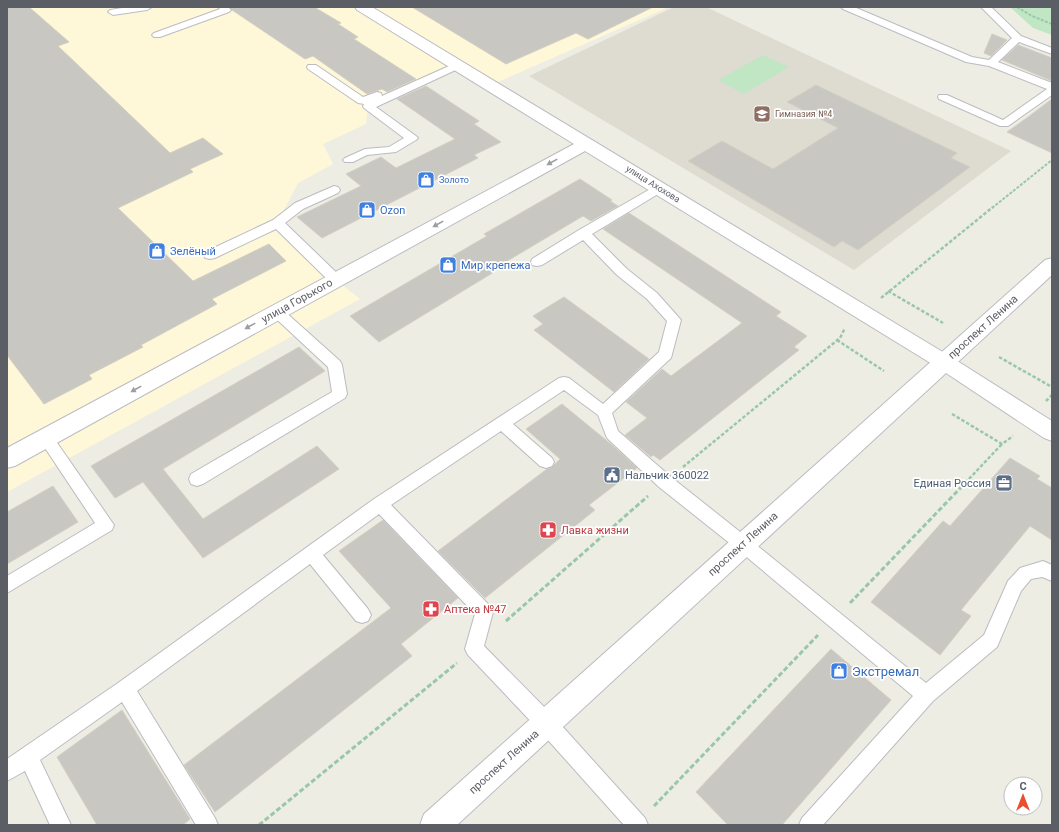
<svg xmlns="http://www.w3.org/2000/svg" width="1059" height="832" font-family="Roboto,sans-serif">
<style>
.commercial{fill:#fef8d9}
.education{fill:#dedcd1}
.green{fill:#c0e6c3}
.building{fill:#c9c7c1;stroke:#d3cfc2}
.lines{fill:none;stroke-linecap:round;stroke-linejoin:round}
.service-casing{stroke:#bbbcc2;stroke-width:2}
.minor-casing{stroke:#bbbcc2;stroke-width:2}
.secondary-casing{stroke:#b9bbc2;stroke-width:2}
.path-far2{stroke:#99c7aa;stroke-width:2;stroke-dasharray:3 1.5;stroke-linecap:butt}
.path-far1{stroke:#99c7aa;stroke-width:2.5;stroke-dasharray:3.5 2;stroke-linecap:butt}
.path{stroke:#99c7aa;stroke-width:3;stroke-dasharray:5 2.5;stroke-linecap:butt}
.service{fill:#fff;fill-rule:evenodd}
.minor{fill:#fff;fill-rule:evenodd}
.secondary{fill:#fff;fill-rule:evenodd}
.oneway{fill:#9d9ea2}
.labels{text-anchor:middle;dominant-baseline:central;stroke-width:3.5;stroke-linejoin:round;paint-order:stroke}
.far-education-label{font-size:9px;fill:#785e54;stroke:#fff;text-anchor:start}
.far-shop-label{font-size:9px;fill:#366cbe;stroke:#fff;text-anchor:start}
.far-street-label{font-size:9px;fill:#5b5e64;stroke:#fff}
.shop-label{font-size:11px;fill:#366cbe;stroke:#fff;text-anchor:start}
.street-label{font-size:11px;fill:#5b5e64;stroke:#fff}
.service-label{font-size:11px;fill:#4e5e75;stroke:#fff;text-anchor:start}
.health-label{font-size:11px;fill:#be3a42;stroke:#fff;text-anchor:start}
.near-shop-label{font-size:13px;fill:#366cbe;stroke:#fff;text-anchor:start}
</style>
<rect width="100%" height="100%" fill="#eeede3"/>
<path class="commercial" d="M7,7h662l-178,78 -33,-20 -90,41 -2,18 -43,20 10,20 -35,19 -21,40 59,57 24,19 -353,193z"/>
<path class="education" d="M674,7h32l305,144 -157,119 -325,-194z"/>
<g class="green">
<path d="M1010,7h42v28l-19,-7z"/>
<path d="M763,55l26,12 -45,27 -26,-14z"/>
</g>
<g class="building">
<path d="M7,7h22l40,35 -11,4 112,107 33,-15 20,16 -33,15 3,3 -75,36 75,73 76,-37 17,17 -74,38 5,5 -76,41 2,2 -54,28 3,4 -48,25 -37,-49z"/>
<path d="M230,7h84l27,16 -3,1 20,13 -4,2 62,40 -29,13 -5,-3 -15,5 -54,-38 -8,3 -73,-49z"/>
<path d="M412,7h241l-65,32 -12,-6 -70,31z"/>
<path d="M992,34l15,6 -16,16 -7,-3z"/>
<path d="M1018,45l34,13v23l-50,-21z"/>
<path d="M816,85l141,68 -6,5 19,9 -112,83 -16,-9 -8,6 -146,-86 34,-20 51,28 65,-41 -51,-26z"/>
<path d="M426,86l53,35 -5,3 27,18 -27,13 4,3 -156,80 -25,-21 64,-31 -15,-12 35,-17 15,11 59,-29 -58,-40z"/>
<path d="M1052,99v54l-45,-21 21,-15z"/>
<path d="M580,179l32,21 -2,1 8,5 -27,15 -8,-5 -91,54 2,2 -115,70 -29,-26 137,-80 -3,-2z"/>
<path d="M629,213l152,99 -5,4 31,20 -13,11 5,3 -139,110 -7,-5 -2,2 -26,-22 22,-17 -21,-16 36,-33 9,7 71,-53 -139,-94z"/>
<path d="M564,297l85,62 -35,33 -80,-62 9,-6 -10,-8z"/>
<path d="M299,347l26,24 -162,98 40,50 114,-73 22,23 -136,89 -60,-76 -28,16 -24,-32z"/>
<path d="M562,404l50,41 25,23 -48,37 6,5 -110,88 -47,-47 109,-82 5,-2 8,-8 -34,-30z"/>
<path d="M1010,458l30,18 -3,3 15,9v52l-22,-14 -69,84 10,6 -31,39 -69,-53 72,-81 7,5z"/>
<path d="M53,486l25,36 -71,42v-52z"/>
<path d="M383,520l75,78 -57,46 11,12 -197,156 -31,-47 207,-157 -52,-57z"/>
<path d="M831,649l60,51 -109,125h-54l-32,-33z"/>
<path d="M122,710l68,109 -7,6h-86l-40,-68z"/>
</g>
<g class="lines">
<g class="service-casing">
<g id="service">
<path d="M128,7h24l-5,3 -34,5 -5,-3 2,-2z"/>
<path d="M218,7h10l3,3 -2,2 -69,25h-6l-2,-2 2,-2 66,-24z"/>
<path d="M841,7h13l118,50 17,3 23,-22 -31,-31h10l30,29 31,12v6l-33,-12 -21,20 54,21v12l-44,31h-8l-61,-27 -1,-2 1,-2h8l56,25 44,-31 -58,-23 -23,-4 -123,-53z"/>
<path d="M458,62l5,3 -1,2 -86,40 40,29 2,2 -2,2 -20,12 -29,3 -14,7h-8l-2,-2 2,-2 20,-9 24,-2 15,-9 -40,-30 -1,-2 1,-2 -6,-1 -50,-34 -1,-2 1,-2h8l47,32 14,-5 4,1 1,3z"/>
<path d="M659,184l4,1 2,3 -2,3 -71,43 35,35 30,24 24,27 -10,38 -59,55 6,18 53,46 78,62 177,144 58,-48 24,-54 12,-13 23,-7 9,4v16l-10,-4 -11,2 -10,12 -24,56 -64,54 -110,124h-24l3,-7 111,-122 -176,-147 -78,-62 -52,-49 -9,-23 -34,-25 -51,34 39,34 2,4 -2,4 -6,2 -6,-2 -39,-35 -110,74 99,101 3,6 -9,34 69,70 92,102 3,7h-24l-85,-95 -71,-75 -3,-6 10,-35 -96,-100 -56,41 45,54 3,6 -3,6 -6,2 -6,-2 -46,-57 -173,127 78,127 3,7h-22l-74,-123 -82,58 31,65h-21l-25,-54 -18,10v-22l111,-76 256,-184 185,-121 5,-1 5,1 34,26 56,-52 8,-31 -20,-22 -30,-24 -34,-35 -41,25 -5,1 -5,-1 -1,-3 1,-3 47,-29z"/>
<path d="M334,186l4,1 2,3 -2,3 -35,16 -18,14 56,54 2,3 -2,3 -5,1 -5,-1 -55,-54 -61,29 -5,1 -5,-1 -1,-3 1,-3 68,-32 22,-17z"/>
<path d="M277,307l5,2 58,52 2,4 5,29 -2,4 -142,86 -6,2 -6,-2 -2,-5 2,-5 141,-82 -4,-25 -56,-52 -2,-3 2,-3z"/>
<path d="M46,432l5,2 63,91 -2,5 -105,63v-17l88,-53 -54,-81 -3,-4 3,-4z"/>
</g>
</g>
<g class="minor-casing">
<path id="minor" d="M355,7h17l579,350 101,64v20l-8,-3 -107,-71 -352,-216 -570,315 -8,2v-20l567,-304 -217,-134z"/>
</g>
<g class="secondary-casing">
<path id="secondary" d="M1052,258v17l-595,550h-37l4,-11 621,-554z"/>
</g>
<g class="path-far2">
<path d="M1017,7l15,9 20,8"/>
<path d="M992,208l60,-48"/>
</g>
<g class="path-far1">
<path d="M888,291l55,32"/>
<path d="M881,298l112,-91"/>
<path d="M837,340l47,31"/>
<path d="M999,357l53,30"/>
<path d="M1046,401l6,-6"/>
<path d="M952,414l50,30 11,-8"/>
<path d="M683,467l157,-129 5,-10"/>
<path d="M969,479l33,-35"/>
</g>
<g class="path">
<path d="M850,603l120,-125"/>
<path d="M506,621l142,-125"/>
<path d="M654,806l164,-171"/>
<path d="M259,825l198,-162"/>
</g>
<use href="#service" class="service"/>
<use href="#minor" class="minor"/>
<use href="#secondary" class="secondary"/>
</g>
<defs><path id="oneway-solid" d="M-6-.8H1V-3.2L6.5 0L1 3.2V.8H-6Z"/></defs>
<g class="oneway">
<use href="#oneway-solid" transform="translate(552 162) rotate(151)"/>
<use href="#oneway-solid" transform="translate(438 224) rotate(151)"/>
<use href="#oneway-solid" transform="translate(250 326) rotate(151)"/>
<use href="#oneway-solid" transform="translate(136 389) rotate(151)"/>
</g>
<defs>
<g id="school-square" transform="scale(0.9)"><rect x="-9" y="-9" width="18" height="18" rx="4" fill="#8d6e63" stroke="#fff"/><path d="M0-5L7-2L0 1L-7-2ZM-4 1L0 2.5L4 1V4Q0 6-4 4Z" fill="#fff"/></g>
<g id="shop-square" transform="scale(0.9)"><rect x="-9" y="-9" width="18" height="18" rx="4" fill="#3f7fe0" stroke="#fff"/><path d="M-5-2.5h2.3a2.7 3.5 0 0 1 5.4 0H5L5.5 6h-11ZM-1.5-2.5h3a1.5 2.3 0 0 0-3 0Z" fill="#fff"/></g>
<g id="civic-square" transform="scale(0.9)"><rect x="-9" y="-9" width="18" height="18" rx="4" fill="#5c6f8a" stroke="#fff"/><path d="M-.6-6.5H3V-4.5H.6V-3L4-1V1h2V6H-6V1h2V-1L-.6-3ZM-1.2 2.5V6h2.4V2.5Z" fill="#fff"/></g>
<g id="office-square" transform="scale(0.9)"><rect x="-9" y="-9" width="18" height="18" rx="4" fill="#5c6f8a" stroke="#fff"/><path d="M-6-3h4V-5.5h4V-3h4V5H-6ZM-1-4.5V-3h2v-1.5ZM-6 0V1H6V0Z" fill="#fff"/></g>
<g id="pharmacy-square" transform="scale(0.9)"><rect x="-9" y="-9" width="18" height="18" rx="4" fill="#e0444e" stroke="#fff"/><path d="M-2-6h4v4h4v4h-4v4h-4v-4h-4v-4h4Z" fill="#fff"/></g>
</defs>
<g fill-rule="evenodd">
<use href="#school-square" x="762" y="114"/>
<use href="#shop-square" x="426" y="180"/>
<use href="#shop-square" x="367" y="210"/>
<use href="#shop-square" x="157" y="251"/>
<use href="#shop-square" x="448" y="265"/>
<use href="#civic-square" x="612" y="475"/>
<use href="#office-square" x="1004" y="483"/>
<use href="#pharmacy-square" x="548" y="530"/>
<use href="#pharmacy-square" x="431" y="609"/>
<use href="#shop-square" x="839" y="671"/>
</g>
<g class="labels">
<g class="far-education-label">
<text x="775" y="114">Гимназия №4</text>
</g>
<g class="far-shop-label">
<text x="439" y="180">Золото</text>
</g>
<g class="far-street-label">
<text transform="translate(653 184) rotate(32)">улица Ахохова</text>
</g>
<g class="shop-label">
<text x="380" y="210">Ozon</text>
<text x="170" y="251">Зелёный</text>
<text x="461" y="265">Мир крепежа</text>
</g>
<g class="street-label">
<text transform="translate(297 301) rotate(-29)">улица Горького</text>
<text transform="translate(983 327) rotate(-42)">проспект Ленина</text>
<text transform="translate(743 544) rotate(-42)">проспект Ленина</text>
<text transform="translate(504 762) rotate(-42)">проспект Ленина</text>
</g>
<g class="service-label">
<text x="625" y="475">Нальчик 360022</text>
<text x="991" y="483" text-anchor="end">Единая Россия</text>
</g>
<g class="health-label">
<text x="561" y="530">Лавка жизни</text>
<text x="444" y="609">Аптека №47</text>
</g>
<g class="near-shop-label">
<text x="852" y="671">Экстремал</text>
</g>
</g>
<rect width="1059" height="832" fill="none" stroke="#5b5e64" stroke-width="16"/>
<g transform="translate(1023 796)"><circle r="19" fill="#ffffff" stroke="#bdbfc1"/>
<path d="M0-3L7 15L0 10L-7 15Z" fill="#e94e2f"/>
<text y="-6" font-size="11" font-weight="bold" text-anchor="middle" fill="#5b5e64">С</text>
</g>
</svg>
